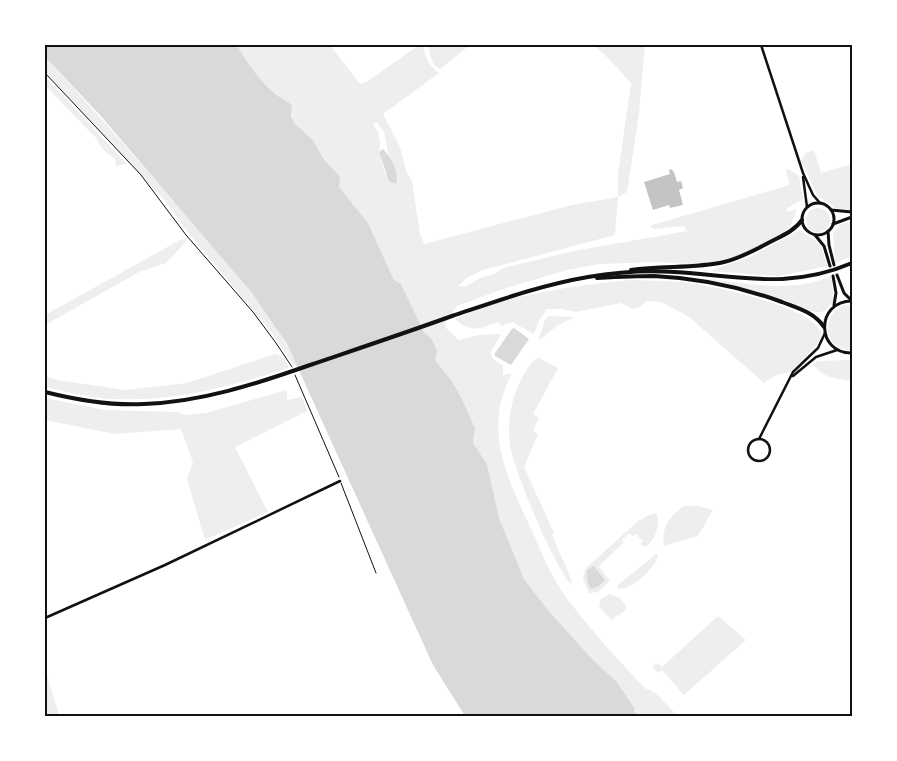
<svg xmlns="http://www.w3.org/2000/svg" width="897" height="761" font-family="'Playfair Display',serif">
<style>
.green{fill:#eee;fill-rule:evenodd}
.water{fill:#d9d9d9}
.building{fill:#c4c4c4}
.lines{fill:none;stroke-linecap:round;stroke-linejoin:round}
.path{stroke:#111;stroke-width:1}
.minor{stroke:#111;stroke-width:2.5}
.secondary{stroke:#111;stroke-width:3}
.primary{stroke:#111;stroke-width:4}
.neatline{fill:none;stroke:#111;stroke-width:2}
</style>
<rect width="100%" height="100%" fill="#fff"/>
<g class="green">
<path d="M237,45h93l30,39 8,-3 51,-36h4c3,13 5,20 16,28l-56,41 17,33 6,24 6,10 8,53 4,10 148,-39 46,-8v-23l13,-91 -24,-26 -14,-12h52l-6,69 -12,78 -9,5 -3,38 -132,35 -15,7 -10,9 7,1 15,-9 15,-4 8,-6 71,-17 113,-20 -3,-5 -30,3 -5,-3 141,-41 -4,-15 2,-1 11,7 4,23 -17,10 2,3 9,-3 -7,18 -5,5 -34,18 -14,6 -23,6 -21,2 -37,-2 -56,2 -33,6 -64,19 -46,17 -12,18 2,5 12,11 19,-5 23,-1 -11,19 3,6 10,7v9l9,-2c-30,57 -5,104 19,156 11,24 21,50 37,71 24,31 51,61 78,89 13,2 22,21 34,27l-44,-1 -20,-34 -23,-21 -46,-51 -23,-30 -25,-61 -12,-54 -14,-21 2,-15 -15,-33 -9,-15 -16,-20 -4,-22 -7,-6 -23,-48 -7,-4 -26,-57 -29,-36 1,-10 -17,-19 -10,-18 -18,-16 -4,-9 1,-9c-4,-6 -13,-8 -19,-14 -15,-14 -26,-29 -36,-47zM377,122l7,10 4,22 7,14 3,10 -13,-5 -6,-21 1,-8 -2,-12 -5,-8z"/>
<path d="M429,45h41l-30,24c-10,-5 -10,-14 -11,-24z"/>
<path d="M45,57c51,55 100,111 149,168 37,44 78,87 103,140l-3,1 -24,-36 -80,-95 -25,-34 -120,-129z"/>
<path d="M45,76l82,88 -12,2 1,-6c-4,-5 -9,-6 -13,-11 -7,-7 -3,-9 -13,-17l-45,-47z"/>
<path d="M814,150l7,23 31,-9v46l-18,-2 -4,-5 -12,-6 -17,-36 5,-8z"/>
<circle cx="818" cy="220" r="12"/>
<path d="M852,221v35l-17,7 -2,-30 8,-9z"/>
<path d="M801,231l19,13 8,22 -49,10 -69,-5 38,-13 48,-26z"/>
<path d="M187,238l-3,6 -18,19 -27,9 -94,53v-10l135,-75z"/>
<path d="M831,276l3,24c-4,5 -7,11 -14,12 -8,1 -16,-4 -23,-7 -31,-12 -62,-20 -95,-27 42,5 89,16 129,-2z"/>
<path d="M631,280c17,1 34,0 50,2 25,2 136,25 140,52 1,12 -24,28 -30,38l-17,4 -10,7 -76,-67 -27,-14 -14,-1 -9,7 -6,1 -11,-6 -45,9 -15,-3h-14l-8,11 -5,14 -22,-12 -10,4 -4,-4c-18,7 -28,11 -43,-3 54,-25 116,-33 176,-39z"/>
<path d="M844,305h5l3,2v43c-28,1 -33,-34 -8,-45z"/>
<path d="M549,316l26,1 -17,8 -20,16 7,-21z"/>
<path d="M275,354l10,4 4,10c-58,18 -114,34 -176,31 -23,-1 -46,-7 -68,-12v-11l12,4 68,10 62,-7z"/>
<path d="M539,358l19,10 -25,46 6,4 -6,13 5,3 -14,33 30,66 -2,2c6,16 17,34 20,50 -16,-13 -59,-117 -62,-140 -3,-23 1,-47 12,-67 4,-7 9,-18 17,-20z"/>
<path d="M852,360v21c-18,-3 -26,-2 -39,-16l5,-4z"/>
<path d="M287,390v10l15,-3 5,14 -72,36 33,65 -63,28 -18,-61 6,-17 -12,-33 -66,5 -70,-14v-22l59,12 72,2 11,3 19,-2z"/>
<path d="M684,506h14l15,4 -15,26 -34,10c-3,-18 5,-30 20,-40z"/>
<path d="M654,513l3,1c3,12 -1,23 -10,32h-4l-3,-2 3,-3 -7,-7 -3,2 -4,-3 -7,7 2,2 -25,24v1l11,14 -12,11 -9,1 -6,-14 2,-10 53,-48z"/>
<path d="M656,554l2,2c-5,14 -25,33 -40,33l-1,-3z"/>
<path d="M609,594l11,4 6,8v3l-7,7 -2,-1 -4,4 1,3 -15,-15 2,-8z"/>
<path d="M718,616l28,24 -62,55 -21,-24 -6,1 -5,-5 5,-4 5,4z"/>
<path d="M45,670l14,44v2h-14z"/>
</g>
<g class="water">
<path d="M45,45h192c10,18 21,33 36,47 6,6 15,8 19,14l-1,10 4,8 18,16 10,18 17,19 -1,10 29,36 26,57 7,4 23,48 7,6 6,13 -2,9 16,20 9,15 15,33 -2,15 14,21 12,54 25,61 23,30 46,51 23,21 19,28 -1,3 6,4h-175l-32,-51 -146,-321 -36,-52 -151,-177 -55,-58z"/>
<path d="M383,149c8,9 17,22 13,35l-7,-3 -10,-29z"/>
<path d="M514,328l15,11 -18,26 -16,-9v-3l17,-24z"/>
<path d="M594,566l11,14 -6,6 -7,3c-6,-4 -5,-13 -5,-19z"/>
</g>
<path class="building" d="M671,169l3,3 3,10 4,-1 2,7 -4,2 4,15 -13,3 -1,-3 -16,5 -9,-28 26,-8 -1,-4z"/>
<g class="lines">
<g class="path">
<path d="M45,73l96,102 45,60 67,77 23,31 16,24"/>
<path d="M295,375l44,102"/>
<path d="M341,483l35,90"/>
</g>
<g class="minor">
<path d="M761,45l42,128 10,22 7,8"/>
<path d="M803,177l4,30"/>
<path d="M793,376l23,-19 21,-7"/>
<path d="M759,439l34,-67 25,-24 7,-15"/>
<circle cx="759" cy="450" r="11"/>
<path d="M45,618l120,-53 175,-84"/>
</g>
<g class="secondary">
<circle cx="818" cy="219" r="16"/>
<path d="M831,210l21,2"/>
<path d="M833,224l19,-7"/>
<path d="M828,231l1,14 5,20"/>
<path d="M815,235l9,11 6,20"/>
<path d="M837,275l7,18 7,7"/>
<path d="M833,276l3,17 -2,12"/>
<path d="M852,301c-37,0 -36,53 0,52"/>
</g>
<g class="primary">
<path d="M631,270c31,-5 63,-1 93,-8 18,-4 34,-14 50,-22 10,-5 21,-10 28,-20"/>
<path d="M597,278c19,-1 38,-2 57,-2 44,2 87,11 128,26 15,6 32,10 42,25"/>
<path d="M45,392c32,8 66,14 99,12 57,-2 112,-20 166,-39 47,-16 95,-32 142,-49 45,-15 89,-31 136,-39 29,-5 58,-7 87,-5 65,4 114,18 177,-9"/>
</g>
</g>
<rect width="897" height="761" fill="none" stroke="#ffffff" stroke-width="92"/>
<rect x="46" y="46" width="805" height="669" class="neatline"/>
</svg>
